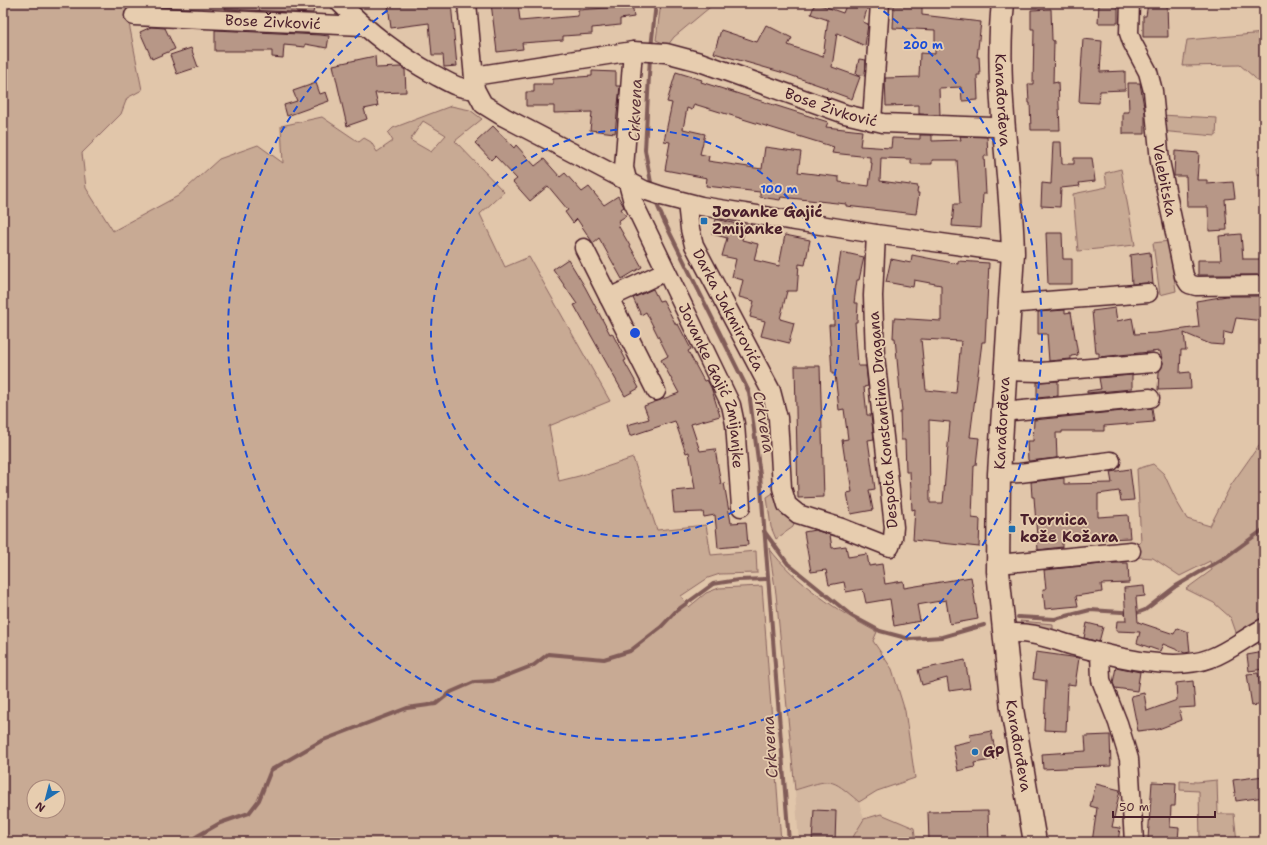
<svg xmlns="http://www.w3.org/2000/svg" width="1267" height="845" font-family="'Shantell Sans',sans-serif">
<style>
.built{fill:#d4b8a0}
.green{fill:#c8aa94;stroke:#896460;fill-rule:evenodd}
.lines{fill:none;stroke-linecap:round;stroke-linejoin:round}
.stream{stroke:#815c59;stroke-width:4}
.building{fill:#b79787;stroke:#4a1f2b;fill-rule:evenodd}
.minor-casing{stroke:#4a1f2b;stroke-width:21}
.major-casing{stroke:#4a1f2b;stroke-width:25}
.minor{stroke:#e7cdaf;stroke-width:18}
.major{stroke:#e7cdaf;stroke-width:22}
.ring{fill:none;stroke:#1d4ed8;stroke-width:2;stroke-dasharray:7 5}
.poi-dot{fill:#1f6fb2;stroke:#e7cdaf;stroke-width:1.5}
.labels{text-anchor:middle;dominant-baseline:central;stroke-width:3.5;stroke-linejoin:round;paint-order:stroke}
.street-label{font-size:15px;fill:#4a1f2b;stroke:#e7cdaf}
.poi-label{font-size:15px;font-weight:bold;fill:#4a1f2b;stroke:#e7cdaf;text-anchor:start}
.water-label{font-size:16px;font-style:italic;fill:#5c333a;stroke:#e7cdaf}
.centre{fill:#1d4ed8;stroke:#e7cdaf;stroke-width:2}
.ring-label{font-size:12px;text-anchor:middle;font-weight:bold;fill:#1d4ed8;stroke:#e7cdaf;stroke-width:3.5;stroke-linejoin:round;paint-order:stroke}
</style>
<rect width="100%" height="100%" fill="#e1c6aa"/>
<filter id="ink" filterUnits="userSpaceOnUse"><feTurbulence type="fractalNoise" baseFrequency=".025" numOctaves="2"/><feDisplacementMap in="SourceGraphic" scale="8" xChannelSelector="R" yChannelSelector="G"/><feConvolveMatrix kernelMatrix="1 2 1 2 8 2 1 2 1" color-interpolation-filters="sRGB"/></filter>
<g filter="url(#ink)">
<path class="built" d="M827,780l11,4 21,18 5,17 -11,18 1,5h-55l-4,-52z"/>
<g class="green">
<path d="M3,3h122l17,87 -15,8 -6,16 -39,39 4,35 27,43 65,-35 41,-37 39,-14 25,18 -2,-37 41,-9 37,25 5,-4 7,4 6,10 16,-11 -5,-8 5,-5 58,-22 19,4 12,9 -27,22 49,51 -24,22 25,53 24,-10 81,144 -61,25 10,55 20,-5 54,-18 24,72 49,-5 5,30 45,-4 1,22 -37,1 -12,4 -27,18 8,11 17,-14 13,-5 43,-2 19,256h-778zM423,121l23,14 -15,17 -21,-12zM34,787h24v24h-24z"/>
<path d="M661,3h54l-41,34 -6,8 -12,-5z"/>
<path d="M1264,33v56l-10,-12 -14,-12 -57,1 4,-26z"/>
<path d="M1161,115l56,3 -1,18 -57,-5z"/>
<path d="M1261,123h3v51l-7,1 -1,-7 7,-4z"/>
<path d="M1121,169l14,76 -57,6 -5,-57 34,-7 -2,-14z"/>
<path d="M1169,241l7,50 -16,4 -7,-52z"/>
<path d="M1264,438v183l-26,17 -7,-20 -17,-15 -28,-14 26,-19 -2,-9 -30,15 -27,-18 -15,-1 -6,-10 9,-5 -4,-73 16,-5 11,10 13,28 10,17 23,7 21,-41z"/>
<path d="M773,493l5,9 17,15 -2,10 -17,12 -5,-12 -4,-30z"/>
<path d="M769,548c25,34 71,65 108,84l-4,9 19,28 13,42 10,67 -38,13 -18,11c-30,-26 -27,-23 -64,-12l-19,-196z"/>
<path d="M1020,621l33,3v9l-30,-7z"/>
<path d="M1217,780l1,34h16l3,28h-56v-2l19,1 -1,-50 -19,-1v-9l17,1z"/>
<path d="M881,814l33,14 2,14h-62l-1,-5 11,-18z"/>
</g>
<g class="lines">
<g class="stream">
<path d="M651,48l5,-45"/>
<path d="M650,57l-5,93 7,38"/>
<path d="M655,200l9,21 85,171 11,83 29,367"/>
<path d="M764,531l24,33 64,52 28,15 30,8 32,-2 42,-12"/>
<path d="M1018,617l37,2 35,-9 47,3 8,-3 31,-24 50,-29 38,-28"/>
<path d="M187,842l33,-19 29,-10 10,-13 12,-30 50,-29 86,-33 29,-4 15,-12 23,-10 19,-1 41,-16 14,-11 56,5 26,-8 31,-24 15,-16 37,-27 25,-4 29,-1"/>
</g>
</g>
<g class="building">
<path d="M226,3h89l-2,10 -88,-4z"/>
<path d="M402,3h49l6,63 -13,1 -1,-12h-11l-3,-32 -38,5 -3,-23z"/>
<path d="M491,3h27l2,18 58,-5v-6l42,-3 -1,-4h13l2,14 -14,2v6l-28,3v6l-29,2v4l-41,3 1,6 -26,3z"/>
<path d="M815,3l28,10 4,-10h22l-6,19 5,2 -3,22 -28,-13 -5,34 28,10 -8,22 -25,-9v-2l-43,-15 -70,-20 7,-23 36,12 9,-17 26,13 -4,7 35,12 5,-37 -17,-6z"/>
<path d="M1099,3h19v20h-20z"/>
<path d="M1148,3h19l1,34h-25v-21h3z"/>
<path d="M894,5l28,1v9l59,7 -4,35h2l1,18h-3l1,25 -16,1 -1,-14 -22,1 1,27 -21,-1v-9l-33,1 -1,-28 34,-1 1,-24 15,1v-24l-42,-2z"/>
<path d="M1051,9l1,31 2,1 -1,42 5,-1 2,48h-29l-1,-27h-1l-1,-19h5l1,-55h-3v-19z"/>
<path d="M151,27l14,1 10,21 -23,10 -12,-27z"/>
<path d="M215,30l105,5 9,1 -2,12 -22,-4v3l-21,-2 -1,13 -11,-1v-6h-57z"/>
<path d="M1083,39l19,2 -2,31 25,-1v19l-25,1 -1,12 -20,-1z"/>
<path d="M191,48l7,19 -21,7 -7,-19z"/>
<path d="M375,56l1,12 25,-1 4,3 1,22 -31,1 3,13 -14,3 3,10 -20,7 -14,-61z"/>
<path d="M859,59l7,1 -1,16 -9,-2z"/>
<path d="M592,71l24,1v14h4l-5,47 -25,-3 2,-18 -38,1v-7h-28v-14h8v-8h19v-5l39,-3z"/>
<path d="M676,72l26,8 -1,2 127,40 -2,5 36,4 -2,15 31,2 1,-10 28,1v-4h12v6l29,-1 -1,-4 27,1 1,19h-4l2,38h-3l-2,34 -29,-2 2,-22h6l-3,-44h-25v4h-21v-5l-30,-1 -1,23 38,5 -1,7h2l-3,21 -70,-8v-2l-65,-7 -1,3 -20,-3v-5l-54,-6 1,-8 -42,-8 5,-28 -6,-1 8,-38 -5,-1zM694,104l140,43 -2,6 38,4v6h2l-3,23 -30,-4v-5l-41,-5 3,-20 -36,-5 -3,22 -54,-8 1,-5 -9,-2 5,-20 -22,-5 4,-21 5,2z"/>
<path d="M316,83l4,11 6,-2 3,9 -42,15 -3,-11 13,-4 -4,-10z"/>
<path d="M1128,83h12l5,30v21h-22v-22h6z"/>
<path d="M493,126l21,22 2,-3 19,21 9,-7 16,18 5,-4 17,19 7,-5 15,18 14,-9 6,11 -3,2 5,7 -8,5 2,3 -2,1 24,42 -20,12 -23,-41 -6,5 -16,-24 -4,4 -8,-11 3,-2 -20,-24 -18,15 -17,-19 4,-3 -22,-23 -4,4 -16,-17z"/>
<path d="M1053,142h8l1,22h12v-6h18l3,23 -16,2 1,3 -19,2 -1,19 -19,-1 1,-23 9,1z"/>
<path d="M1175,151l24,2 -2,27h10v4l26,-2 2,16 -10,1 2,31 -18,1 -1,-24h-21l-1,-31h-12z"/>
<path d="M716,219l29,7 -3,14 16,4 -4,16 25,6 6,-31 25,5 -5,25 -6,-1 -2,27h-10l-7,28 14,4 -5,20 -28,-7 4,-15 -15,-4 4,-16 -15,-4 4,-17 -11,-3 4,-18 -14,-3 5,-18 -15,-4z"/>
<path d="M1046,233h16l1,26h9v25h-24z"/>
<path d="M1241,234l2,25h19l2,3v13h-66v-15h23l-2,-24z"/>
<path d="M841,252l23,5 -5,23h-2l-3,23h4l-1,19h-2l3,44h8l2,20 -4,1 3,28h4l3,24 -6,1 7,49 -6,1 4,20 -22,4 -4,-21 5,-1 -5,-32h-2l-3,-20 6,-1 -4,-30 -5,1 -4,-36h-3l-3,-49h5v-29z"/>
<path d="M1150,252l3,32 -6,-1 -15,1 -2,-29z"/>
<path d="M912,255l46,9v-3l31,2 -4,79h-3l-12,95 9,1 -3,27h-2l-2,53 8,1 -1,28 -66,-7 2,-31 -3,1 -2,-38h-4l-1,-32h-4l-1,-28h2l-7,-74h-2l1,-20 47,3v-36l-27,-5 -1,7 -27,-5 5,-23 20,4zM921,339l40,2 -5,52 -30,-3zM929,420l21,2 -7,81h-13z"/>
<path d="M568,259l17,28 25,47 2,-1 14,27 -2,1 15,27 -14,8 -51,-91 3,-1 -24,-35z"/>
<path d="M653,289l6,12 4,-1 13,25 2,-1 13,25 -3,2 16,30 3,-1 4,7 9,29 -29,8 9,27 15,-2 6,35 3,-1 7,40 15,-1 2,23 -30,3 -3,-33 -11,2 -1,-5 -29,1 -2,-22 23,-2 -6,-37 -3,1 -11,-32 -45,15 -3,-11 22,-6 -5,-13 35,-13 -18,-33 7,-4 -22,-44 -5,3 -8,-17z"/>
<path d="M1227,296h37v25l-28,-3 -4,16 -8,-2 -1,13 -13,-1 -26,-11 2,17h-5l-1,23 10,-1 1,17 -33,1 1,-18 4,-9 -3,-12 -61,6v-4h-3l-4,-42 23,-3 2,13 15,-3 3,16 21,-1 43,-6 -3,-26z"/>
<path d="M1065,310v3l6,-1 7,43 -7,1v3l-22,2 -2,-27h-9v-22z"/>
<path d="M795,366h25l4,131 -26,1z"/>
<path d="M1132,375v14l-45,4v-2l14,-2 -2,-11z"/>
<path d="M1058,381v15l-21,2v-16z"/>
<path d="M1152,408l2,14 -50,4v5h-42v2h-6l1,25 -28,3 -1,-1 -1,-19h6l1,-21z"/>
<path d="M1130,469l4,31 -13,1 -2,-10 -21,3v23l30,-2 2,23 -68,3v6l-24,3 -4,-53h-2l-1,-15 33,-4v6l48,-1 -2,-11z"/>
<path d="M815,530l15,5 2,13 14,-2 2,11 19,-3 2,12 13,-2 3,20 18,-3 1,7 67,-11 7,42 -28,5 -4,-24 -29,5 3,16 -26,5 -4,-27 -24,4 -3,-14 -17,3 -2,-10 -15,3 -3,-15 -15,2 -7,-40z"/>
<path d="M1112,563h16l1,20 -28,1 1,8 -26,4 2,10 -33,3 -2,-20h3l-2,-19z"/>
<path d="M1144,586l1,10 -9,1 2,25 36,12 3,-6 11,4 2,20 -5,1 -22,-9 -3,7 -23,-8 3,-11 -24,-1 1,-10h9l-2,-33z"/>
<path d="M1087,623l16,4 -4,15 -15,-4z"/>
<path d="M1036,652l43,6 -4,27 -7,-1 -2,47 -22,-1 2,-49 -13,-2z"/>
<path d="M1264,652v17l-15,2 -2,-16z"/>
<path d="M965,660l5,28 -21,3 -2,-13 -25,7 -4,-15z"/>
<path d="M1116,667l24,5 -3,19 -22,-3 -2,-5z"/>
<path d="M1258,673l5,31 -11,2 -5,-32z"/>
<path d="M1193,681l2,26 -16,1 3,12 -26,10 -1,-1 -17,2 -7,-35 13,-3 3,18 30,-11 -1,-17z"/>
<path d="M991,731l6,28 -23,4 1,4 -17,4 -5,-26 18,-4 -1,-6z"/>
<path d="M1110,735l1,31 -68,3 -1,-15 44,-3 -1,-15z"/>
<path d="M1264,776v21l-28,4 -3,-21z"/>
<path d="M1152,782l24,1 -1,23h-4l-1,21 9,1 -1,12 -30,-1z"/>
<path d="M1096,784l24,6 -8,37 8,1 -2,14h-26l5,-34 -7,-2z"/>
<path d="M814,810l22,1 -1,31h-23z"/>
<path d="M988,811l1,31h-60l-1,-30z"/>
</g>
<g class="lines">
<g class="minor-casing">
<g id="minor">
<path d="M340,3c30,30 57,51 95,72 13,7 25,15 40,14"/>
<path d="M467,3l8,86 8,15 21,13 140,73 18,6 39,10 175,28 137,19"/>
<path id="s1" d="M1130,3l-1,30 3,9 16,30 5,19 7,70 24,115 5,8 7,2 68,-1"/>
<path id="s2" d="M134,16l229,10"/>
<path id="s3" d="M633,51l-9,117 9,34 98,203 4,19 6,83"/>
<path id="s4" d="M474,76l159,-25 33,2 34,9 145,52 38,9 110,4 10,-1"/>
<path d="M872,121l8,-118"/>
<path id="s5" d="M687,203l3,26 4,16 77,146 7,27 4,70 5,17 11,9 44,14 48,19 3,-9 1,-11 -19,-171 -2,-60 3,-62"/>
<path d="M584,248l72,143"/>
<path d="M609,298l57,-27"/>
<path d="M1009,304l139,-11"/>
<path d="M1005,371l36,1 112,-9"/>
<path d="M1002,412l148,-14"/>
<path d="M999,474l21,-1 91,-12"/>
<path d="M998,562l11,1 122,-12"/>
<path d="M1003,634c26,-4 47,5 71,12 39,10 98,27 137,12 19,-7 35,-21 53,-30"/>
<path d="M1100,653l1,27 17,43 11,36 5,83"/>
</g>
</g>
<g class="major-casing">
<g id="major">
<path id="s6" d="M1003,3c-9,84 8,167 10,250l-14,221 -1,97 14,138 23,133"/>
</g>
</g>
<use href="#minor" class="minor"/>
<use href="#major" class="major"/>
</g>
</g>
<g class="ring">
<circle cx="635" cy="333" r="204"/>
<path d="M874 4A407 407 0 1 1 396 4"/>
</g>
<g class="poi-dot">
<rect x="700" y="217" width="8" height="8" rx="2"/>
<rect x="1008" y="525" width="8" height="8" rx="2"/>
<circle cx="975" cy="752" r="4"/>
</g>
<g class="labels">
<g class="street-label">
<text stroke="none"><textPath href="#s2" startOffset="139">Bose Živković</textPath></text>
<text stroke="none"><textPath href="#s6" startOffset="97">Karađorđeva</textPath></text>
<text stroke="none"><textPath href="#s4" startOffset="368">Bose Živković</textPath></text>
<text stroke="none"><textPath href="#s1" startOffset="183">Velebitska</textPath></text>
<text stroke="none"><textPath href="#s5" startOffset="116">Darka Jakmirovića</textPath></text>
<text stroke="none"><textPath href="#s3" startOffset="354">Jovanke Gajić Zmijanjke</textPath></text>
<text transform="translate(883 420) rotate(-95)">Despota Konstantina Dragana</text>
<text transform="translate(1002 423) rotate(-87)">Karađorđeva</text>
<text stroke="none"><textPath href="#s6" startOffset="745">Karađorđeva</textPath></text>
</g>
<g class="poi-label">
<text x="712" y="212">Jovanke Gajić<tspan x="712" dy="17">Zmijanke</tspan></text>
<text x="1020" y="520">Tvornica<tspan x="1020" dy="17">kože Kožara</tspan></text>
<text x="983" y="752">GP</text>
</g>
<g class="water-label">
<text transform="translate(635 110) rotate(-88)">Crkvena</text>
<text transform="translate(764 422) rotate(80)">Crkvena</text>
<text transform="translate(770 747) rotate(-94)">Crkvena</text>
</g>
</g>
<circle cx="635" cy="333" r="6" class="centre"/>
<g class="ring-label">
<text x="923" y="49">200 m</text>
<text x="779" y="193">100 m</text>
</g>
<rect width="1267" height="845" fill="none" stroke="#e7cdaf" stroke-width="16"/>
<rect x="8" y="8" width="1251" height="829" fill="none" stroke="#4a1f2b" stroke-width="1.5" filter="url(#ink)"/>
<g transform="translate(46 799) rotate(216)"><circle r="19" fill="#e7cdaf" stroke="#a8877a"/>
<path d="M0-3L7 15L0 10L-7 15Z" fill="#1f6fb2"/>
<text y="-6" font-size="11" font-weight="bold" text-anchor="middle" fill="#4a1f2b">N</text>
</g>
<path d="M1113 811v6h102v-6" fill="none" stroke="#4a1f2b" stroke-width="2"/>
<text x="1119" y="811" font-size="12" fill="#4a1f2b" stroke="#e7cdaf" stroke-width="3" paint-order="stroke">50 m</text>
</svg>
